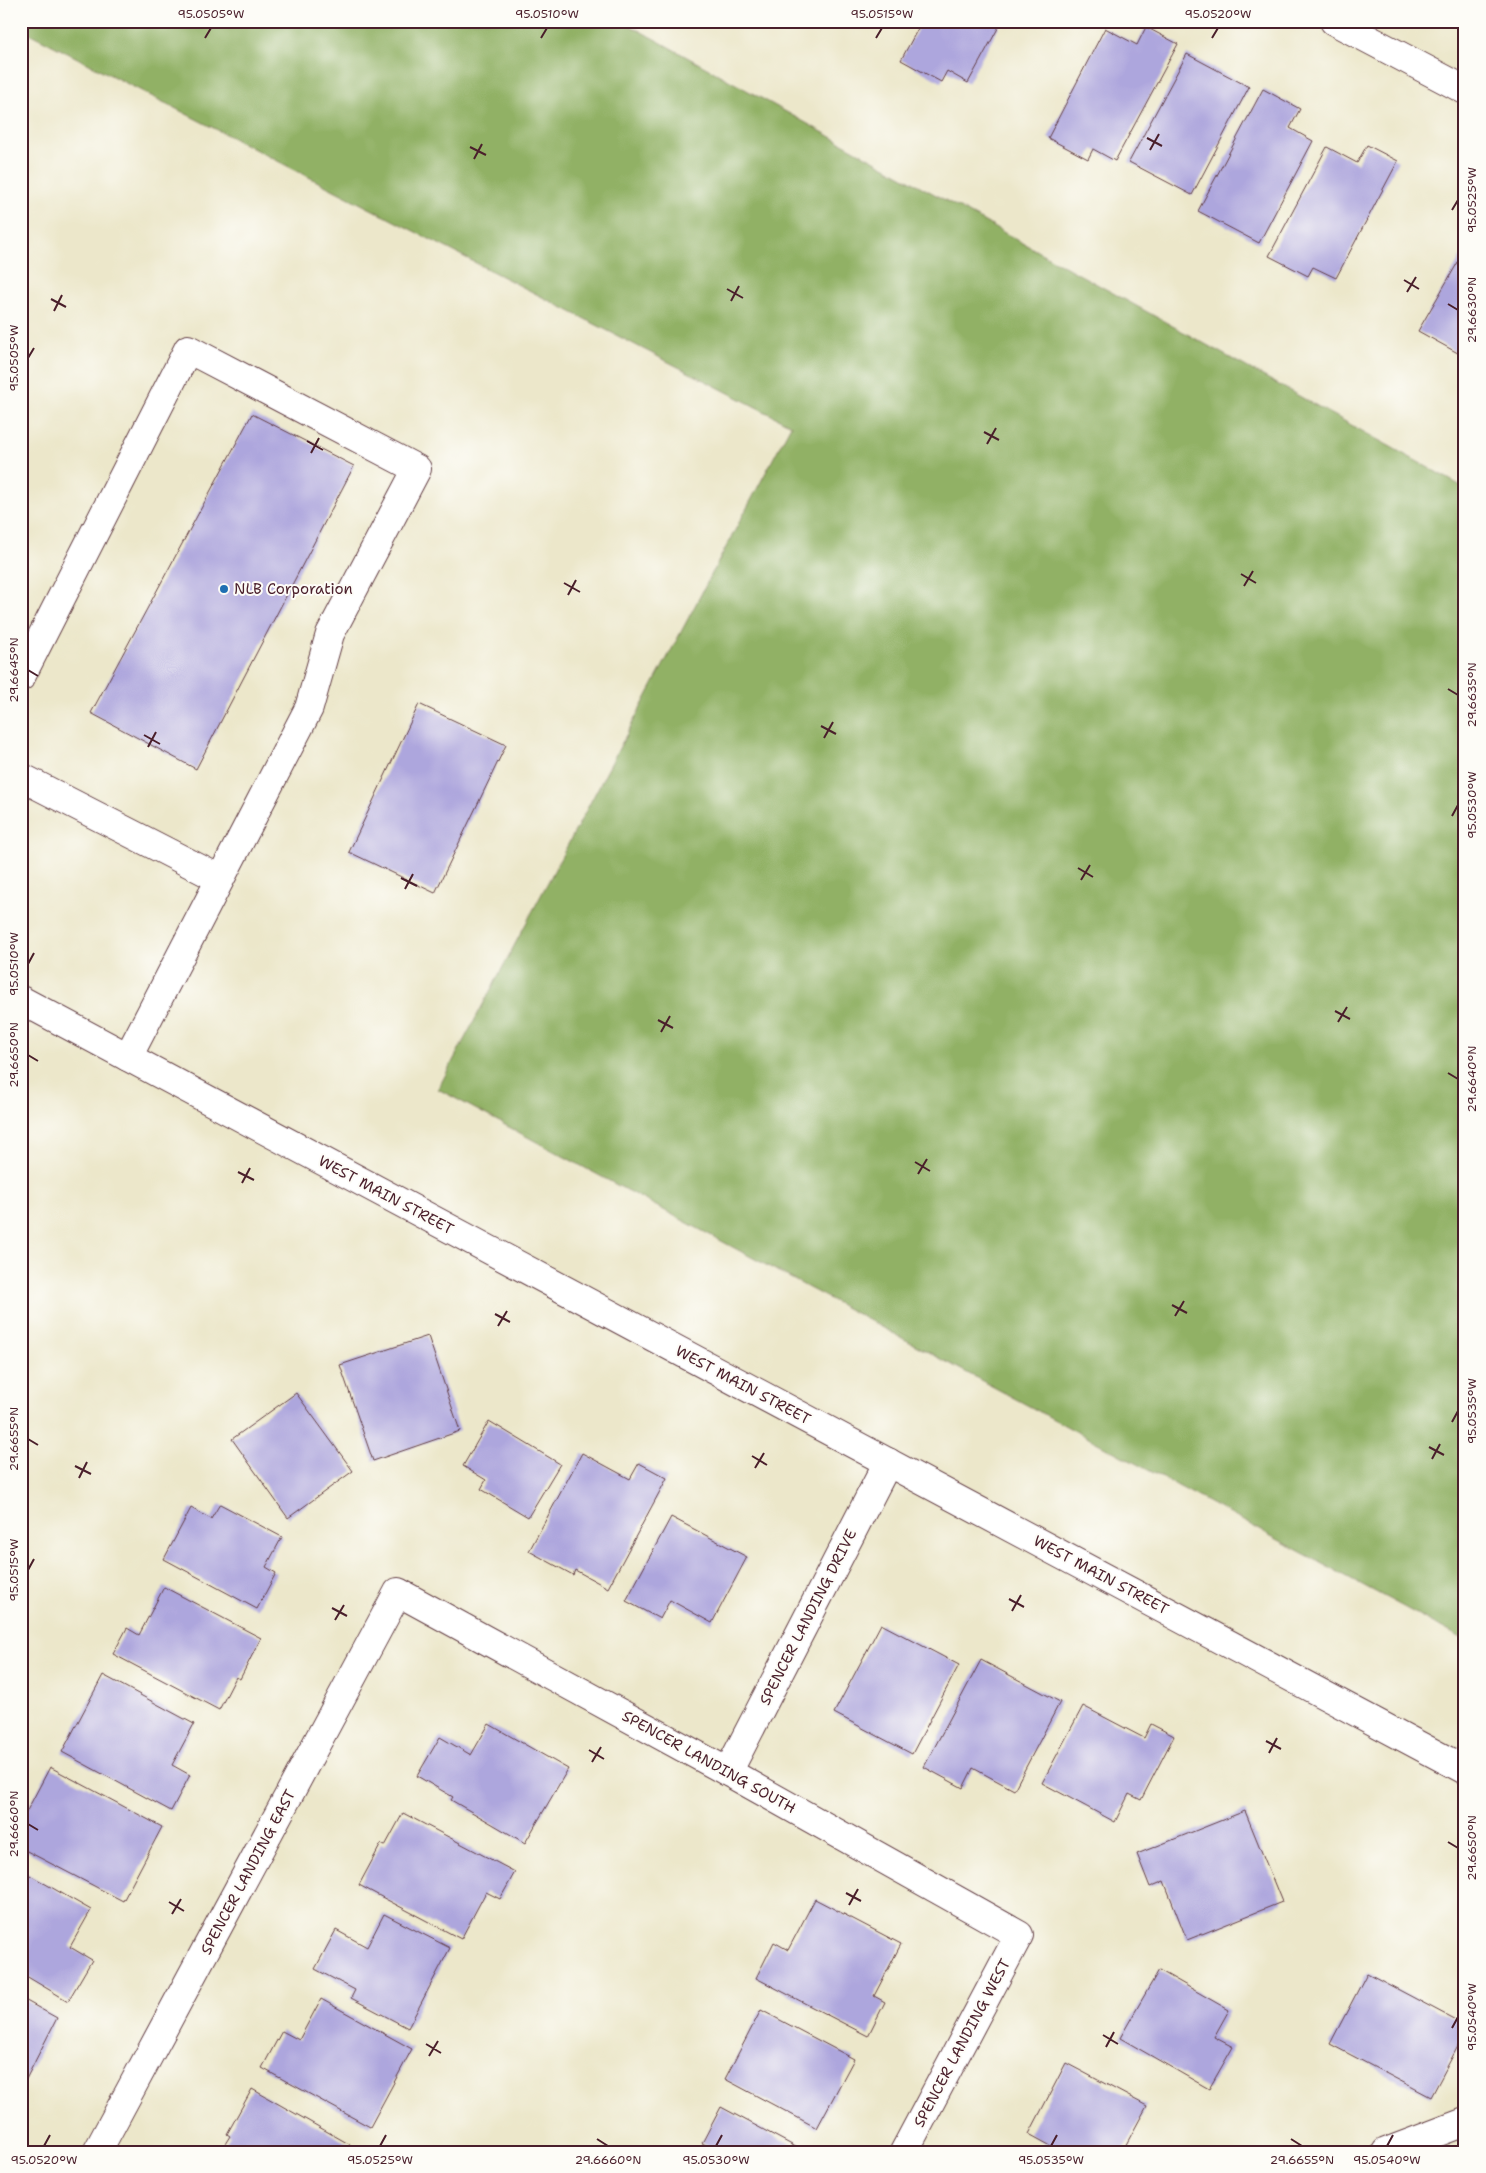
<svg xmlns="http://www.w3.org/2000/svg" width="1486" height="2173" font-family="'Shantell Sans',sans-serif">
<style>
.forest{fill:#91b165;stroke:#6e6848}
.building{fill:#ada6dd}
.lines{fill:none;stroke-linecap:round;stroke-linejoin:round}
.minor-casing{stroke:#623d43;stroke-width:30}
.major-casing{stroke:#623d43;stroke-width:30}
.minor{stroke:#fff;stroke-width:28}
.major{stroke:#fff;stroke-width:28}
.ticks{fill:none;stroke:#4a1f2b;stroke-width:2}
.poi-dot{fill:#1f6fb2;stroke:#fdfcf7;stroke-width:2}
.labels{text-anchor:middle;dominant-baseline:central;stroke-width:4;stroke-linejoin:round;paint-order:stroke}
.poi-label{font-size:15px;fill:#4a1f2b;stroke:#fdfcf7;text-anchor:start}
.street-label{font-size:15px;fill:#4a1f2b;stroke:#fdfcf7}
.neatline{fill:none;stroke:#4a1f2b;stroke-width:2}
.ticks-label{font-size:12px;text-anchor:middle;fill:#4a1f2b}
</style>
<rect width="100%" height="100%" fill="#fdfcf7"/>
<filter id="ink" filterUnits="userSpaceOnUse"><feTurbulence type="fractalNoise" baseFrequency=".02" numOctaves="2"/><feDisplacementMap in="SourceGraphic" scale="10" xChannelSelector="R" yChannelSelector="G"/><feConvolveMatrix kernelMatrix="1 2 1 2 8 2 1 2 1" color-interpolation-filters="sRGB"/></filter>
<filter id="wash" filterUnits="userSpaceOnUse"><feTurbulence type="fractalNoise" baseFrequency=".0096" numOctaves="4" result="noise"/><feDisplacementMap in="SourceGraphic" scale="20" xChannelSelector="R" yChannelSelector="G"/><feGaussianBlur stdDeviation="1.12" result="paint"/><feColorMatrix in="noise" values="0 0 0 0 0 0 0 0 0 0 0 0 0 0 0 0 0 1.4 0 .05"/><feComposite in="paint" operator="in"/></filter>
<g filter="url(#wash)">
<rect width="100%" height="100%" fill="#ece7ca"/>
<path class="forest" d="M21,21h601l843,467v1152l-1027,-551 353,-664 -770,-396z"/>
<g id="blocks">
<g class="building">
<path d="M922,21h80l-34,62 -21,-12 -6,11 -40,-22z"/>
<path d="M1146,27l32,17 -63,117 -22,-12 -5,10 -40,-21 57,-110 32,17z"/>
<path d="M1187,54l62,33 -57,108 -63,-33z"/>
<path d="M1263,89l37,20 -10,19 23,13 -54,102 -61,-32z"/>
<path d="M1367,145l31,16 -62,117 -23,-11 -5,9 -39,-20 58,-109 30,16z"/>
<path d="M1465,250v107l-47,-26z"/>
<path d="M252,414l102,52 -158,303 -105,-56z"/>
<path d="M419,704l87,41 -71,148 -86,-41z"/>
<path d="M428,1336l32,95 -87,30 -33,-96z"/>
<path d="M296,1393l57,78 -65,47 -56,-79z"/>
<path d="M489,1421l71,43 -32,53 -47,-28 5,-9 -23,-14z"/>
<path d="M582,1453l48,26 9,-16 28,15 -59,110 -33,-18 -2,5 -44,-24z"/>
<path d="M220,1504l62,33 -16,30 10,6 -19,36 -93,-50 27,-51 20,11z"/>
<path d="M671,1517l76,40 -35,66 -42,-23 -10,19 -34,-18z"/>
<path d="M164,1587l97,51 -21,41 -4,-2 -17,33 -106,-56 14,-26 12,7z"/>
<path d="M881,1624l78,41 -47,89 -78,-41z"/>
<path d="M981,1660l79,42 -46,88 -41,-22 -10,20 -39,-21z"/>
<path d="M103,1675l91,49 -22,41 18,10 -19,36 -109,-59z"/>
<path d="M1083,1706l61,32 7,-14 23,12 -33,64 -12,-6 -14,28 -73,-39z"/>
<path d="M489,1724l79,45 -43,74 -74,-43 2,-3 -36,-21 23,-39 31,18z"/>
<path d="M50,1767l112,60 -39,74 -102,-53v-26z"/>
<path d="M1245,1811l37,91 -95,38 -23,-59 -14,6 -13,-33z"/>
<path d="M403,1813l112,59 -15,27 -14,-7 -25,47 -102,-54 22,-41 4,2z"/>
<path d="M21,1870l70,40 -21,37 22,13 -24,41 -47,-28z"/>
<path d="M815,1899l86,45 -27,52 11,6 -17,34 -112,-58 18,-36 14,8z"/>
<path d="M384,1914l66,34 -42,80 -57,-30 4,-8 -40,-21 21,-39 31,17z"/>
<path d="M1159,1970l70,40 -15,27 19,10 -24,42 -89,-51z"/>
<path d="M1367,1973l98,52v8l-34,64 -101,-53z"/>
<path d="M21,1998l36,20 -36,71z"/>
<path d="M321,1999l91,50 -42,78 -108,-59 20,-37 17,9z"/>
<path d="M761,2010l93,49 -37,69 -92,-49z"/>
<path d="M1066,2063l81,43 -25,46h-60l-33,-18z"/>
<path d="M252,2089l111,63h-143l10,-16 -3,-2z"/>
<path d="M721,2107l84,45h-86l-17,-9z"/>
</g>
</g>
</g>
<g filter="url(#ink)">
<use href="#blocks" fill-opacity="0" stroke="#623d43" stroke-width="1"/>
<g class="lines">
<g class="minor-casing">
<g id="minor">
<path d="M1334,21l131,69"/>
<path d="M21,677l167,-328 229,120 -87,165 -21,74 -181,349"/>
<path d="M21,777l199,102"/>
<path d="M728,1772l160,-310"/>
<path d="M97,2152l301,-560 330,180 291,163 -115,217"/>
<path d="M1386,2152l79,-30"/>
</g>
</g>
<g class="major-casing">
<path id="major" d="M21,1000l1444,770"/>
</g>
<use href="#minor" class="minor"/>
<use href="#major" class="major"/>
</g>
</g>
<path class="ticks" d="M205,38l6,-10M541,38l6,-10M876,38l6,-10M1212,38l6,-10M1147,138l15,8M470,147l16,8M1150,150l9,-16M474,159l8,-15M1452,210l6,-10M1404,280l15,9M727,289l16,9M1407,292l9,-15M51,299l15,8M731,301l8,-15M1448,304l10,6M54,311l8,-16M28,358l6,-10M984,432l15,8M307,441l16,9M987,444l9,-16M311,453l8,-15M1241,574l15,9M564,583l16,9M1244,586l9,-15M568,595l8,-15M28,670l10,6M1448,689l10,6M821,726l15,8M144,735l16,9M824,738l9,-16M148,747l8,-15M1452,816l6,-11M1078,868l15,9M401,878l16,8M1081,880l9,-15M405,889l8,-15M28,964l6,-11M1335,1011l15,8M658,1020l15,8M1338,1022l9,-15M661,1032l9,-16M28,1055l10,6M1448,1073l10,6M915,1162l15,9M238,1172l16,8M918,1174l9,-15M242,1183l8,-15M1172,1305l15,8M495,1314l15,8M1175,1316l9,-15M498,1326l9,-15M1452,1422l6,-11M28,1439l10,6M1429,1447l15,8M752,1456l15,9M1432,1459l8,-15M75,1466l16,8M755,1468l9,-15M79,1478l8,-16M28,1570l6,-11M1009,1599l15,8M332,1608l15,8M1012,1611l9,-16M335,1620l9,-15M1266,1741l15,8M589,1750l15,9M1269,1753l8,-15M592,1762l9,-15M28,1824l10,6M1448,1842l10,6M846,1893l15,8M169,1902l15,9M849,1905l9,-16M172,1914l9,-15M1452,2028l6,-11M1103,2035l15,9M426,2044l15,9M1106,2047l8,-15M429,2056l9,-15M597,2139l11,7M1291,2139l11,7M44,2146l6,-11M380,2146l6,-11M716,2146l6,-11M1051,2146l6,-11M1387,2146l6,-11"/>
<circle class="poi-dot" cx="224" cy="589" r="5"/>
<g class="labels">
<g class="poi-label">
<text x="234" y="589">NLB Corporation</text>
</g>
<g class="street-label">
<text transform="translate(386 1195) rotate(28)">WEST MAIN STREET</text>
<text transform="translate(743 1385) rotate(28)">WEST MAIN STREET</text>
<text transform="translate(1101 1575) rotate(28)">WEST MAIN STREET</text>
<text transform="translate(808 1617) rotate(-63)">SPENCER LANDING DRIVE</text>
<text transform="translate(709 1762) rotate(29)">SPENCER LANDING SOUTH</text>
<text transform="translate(248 1872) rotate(-62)">SPENCER LANDING EAST</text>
<text transform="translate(962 2043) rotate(-62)">SPENCER LANDING WEST</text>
</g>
</g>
<rect width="1486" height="2173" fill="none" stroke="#fdfcf7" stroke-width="55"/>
<rect x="28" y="28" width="1430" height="2118" class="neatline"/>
<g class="ticks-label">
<text x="211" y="18">95.0505°W</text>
<text x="547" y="18">95.0510°W</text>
<text x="882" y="18">95.0515°W</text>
<text x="1218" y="18">95.0520°W</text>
<text transform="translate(1472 200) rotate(-90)" y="4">95.0525°W</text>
<text transform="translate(1472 310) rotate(-90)" y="4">29.6630°N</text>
<text transform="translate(14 358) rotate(-90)" y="4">95.0505°W</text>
<text transform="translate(14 670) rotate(-90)" y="4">29.6645°N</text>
<text transform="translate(1472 695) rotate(-90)" y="4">29.6635°N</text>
<text transform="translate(1472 805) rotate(-90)" y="4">95.0530°W</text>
<text transform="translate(14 964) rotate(-90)" y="4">95.0510°W</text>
<text transform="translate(14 1055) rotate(-90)" y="4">29.6650°N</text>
<text transform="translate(1472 1079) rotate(-90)" y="4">29.6640°N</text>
<text transform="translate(1472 1411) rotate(-90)" y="4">95.0535°W</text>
<text transform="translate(14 1439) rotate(-90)" y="4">29.6655°N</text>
<text transform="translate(14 1570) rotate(-90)" y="4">95.0515°W</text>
<text transform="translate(14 1824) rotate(-90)" y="4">29.6660°N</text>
<text transform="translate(1472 1848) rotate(-90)" y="4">29.6650°N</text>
<text transform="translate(1472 2017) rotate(-90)" y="4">95.0540°W</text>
<text x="44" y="2164">95.0520°W</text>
<text x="380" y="2164">95.0525°W</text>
<text x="608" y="2164">29.6660°N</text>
<text x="716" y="2164">95.0530°W</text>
<text x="1051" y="2164">95.0535°W</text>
<text x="1302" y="2164">29.6655°N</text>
<text x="1387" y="2164">95.0540°W</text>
</g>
</svg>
